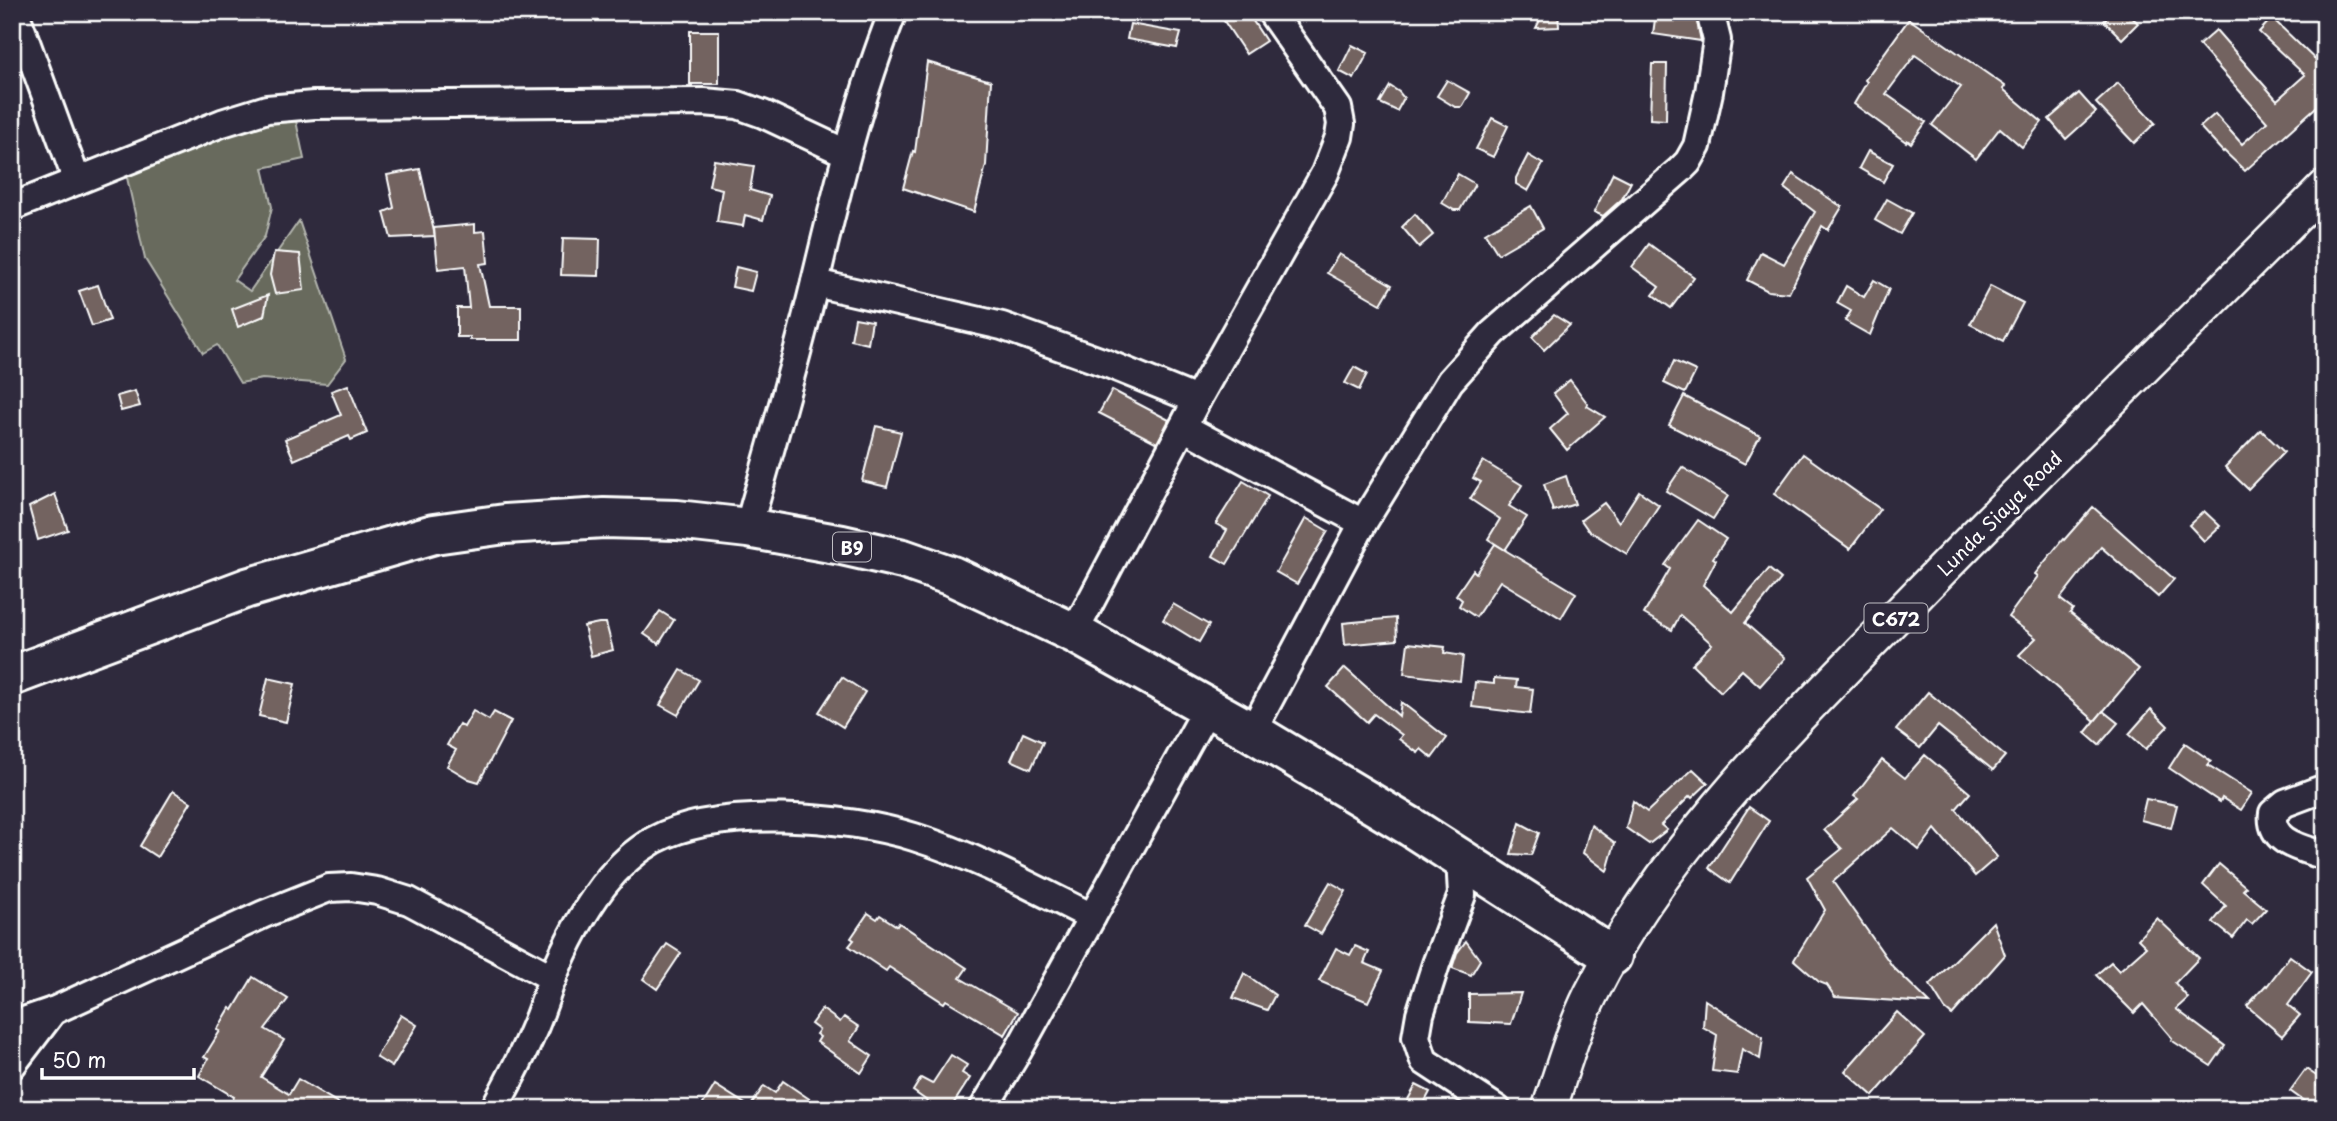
<svg xmlns="http://www.w3.org/2000/svg" width="2337" height="1121" font-family="'Playpen Sans',sans-serif">
<style>
.green{fill:#676b5d;stroke:#b3b5ae;stroke-width:2}
.building{fill:#736360;stroke:#fff;stroke-width:2}
.lines{fill:none;stroke-linecap:round;stroke-linejoin:round}
.minor-casing{stroke:#fff;stroke-width:32}
.major-casing{stroke:#fff;stroke-width:38}
.highway-casing{stroke:#fff;stroke-width:44}
.minor{stroke:#2f2a3d;stroke-width:26}
.major{stroke:#2f2a3d;stroke-width:33}
.highway{stroke:#2f2a3d;stroke-width:38}
.labels{text-anchor:middle;dominant-baseline:central;stroke-width:5;stroke-linejoin:round;paint-order:stroke}
.shield{fill:#2f2a3d;stroke:#c1bfc5;stroke-width:2}
.shield-label{font-size:18px;font-weight:bold;fill:#fff}
.street-label{font-size:19px;fill:#fff;stroke:#2f2a3d}
</style>
<rect width="100%" height="100%" fill="#2f2a3d"/>
<filter id="ink" filterUnits="userSpaceOnUse"><feTurbulence type="fractalNoise" baseFrequency=".0143" numOctaves="2"/><feDisplacementMap in="SourceGraphic" scale="14" xChannelSelector="R" yChannelSelector="G"/><feConvolveMatrix kernelMatrix="1 2 1 2 8 2 1 2 1" color-interpolation-filters="sRGB"/></filter>
<g filter="url(#ink)">
<path class="green" d="M295,116l9,43 -41,9 9,39 -7,29 -31,44 16,11 49,-70 47,138 -19,25 -65,-5 -22,4 -23,-38 -14,8 -58,-94 -23,-104z"/>
<g class="building">
<path d="M1218,12h29l19,29 -20,13z"/>
<path d="M1544,12h14l1,15 -23,1z"/>
<path d="M1656,12h39l6,29 -48,-7z"/>
<path d="M2112,12h14l12,11 -16,16 -18,-18z"/>
<path d="M2272,18l53,51v30l-80,72 -21,-20 -1,1 -23,-25 15,-13 27,30 25,-22 -68,-77 17,-15 61,70 28,-25 -46,-43z"/>
<path d="M1909,19l96,67 -2,3 39,33 -20,25 -22,-19 -24,31 -44,-34 29,-38 -46,-32 -29,39 40,28 -15,21 -4,-3 -1,2 -52,-38 13,-22 -2,-2z"/>
<path d="M1130,24l51,9 -4,15 -50,-9z"/>
<rect x="690" y="31" width="29" height="53"/>
<path d="M1352,45l16,8 -14,26 -15,-8z"/>
<path d="M927,62l64,19 -5,84 -12,47 -71,-24 10,-37 2,1z"/>
<path d="M1652,64h15l-1,56 -16,-1z"/>
<path d="M1447,80l23,13 -8,14h-7l-18,-11z"/>
<path d="M2118,83l37,40 -21,20 -38,-40z"/>
<path d="M1390,86l9,6 5,6 -7,13 -17,-8z"/>
<path d="M2079,93l17,19 -30,27 -17,-20z"/>
<path d="M1492,118l16,8 -15,31 -17,-8z"/>
<path d="M1868,151l25,13 -10,18 -24,-14z"/>
<path d="M1528,155l15,9 -15,27 -12,-7v-6z"/>
<path d="M714,160l40,6 -4,24 20,6 -7,24 -18,-5 -2,11 -26,-4 5,-33 -13,-3z"/>
<path d="M420,169l15,67 -44,2 -7,-26 10,-4 -7,-33z"/>
<path d="M1613,173l18,9 -9,17 -19,17 -9,-4z"/>
<path d="M1458,174l17,10 -15,26h-6l-12,-7z"/>
<path d="M1793,174l49,33 -14,23 -6,-4 -33,67 -21,-2 -21,-11 14,-28 23,12 31,-52 -31,-24z"/>
<path d="M1887,199l25,14 -12,21 -25,-14z"/>
<path d="M1531,206l12,22 -45,26 -13,-21z"/>
<path d="M1415,214l18,21 -14,12 -17,-20z"/>
<path d="M475,224v8l10,-1 3,32 -8,1 9,42h32v34h-51v-3h-13v-29h12l-4,-42 -27,3 -4,-41z"/>
<path d="M563,238l37,1 -1,37 -38,-1z"/>
<path d="M1649,244l45,33 -23,31 -18,-13 6,-8 -27,-20z"/>
<path d="M274,252l26,2 4,36 -29,4 -5,-19z"/>
<path d="M1339,254l53,31 -11,19 -54,-31z"/>
<path d="M736,267l20,5 -5,19 -19,-4z"/>
<path d="M1874,280l15,9 -19,46 -25,-14 6,-10 -14,-8 9,-17 18,11z"/>
<path d="M98,285l12,35 -18,6 -13,-35z"/>
<path d="M1990,286l33,17 -20,38 -33,-17z"/>
<path d="M268,295l-4,21 -26,11 -6,-18z"/>
<path d="M1554,315l16,10 -26,25 -12,-13z"/>
<path d="M855,318l17,3 -4,23 -17,-4z"/>
<path d="M1674,361l22,10 -11,22 -21,-10z"/>
<path d="M1354,367l13,7 -8,16 -14,-7z"/>
<path d="M1570,380l18,24 -1,2 18,11 -38,33 -17,-21 18,-16 -15,-20z"/>
<path d="M348,385l19,48 -16,7 -2,-4 -55,24 -9,-21 56,-24 -10,-24z"/>
<path d="M1112,390l57,30 -12,23 -58,-30z"/>
<path d="M135,391l5,15 -19,5 -4,-15z"/>
<path d="M1684,396l76,40 -15,28 -76,-39z"/>
<path d="M876,426l25,6 -14,55 -25,-6z"/>
<path d="M2261,430l23,22 -36,37 -23,-22z"/>
<path d="M1803,454l77,55 -30,40 -76,-55z"/>
<path d="M1483,461l39,24 -13,21 18,11 -22,33 -17,-11 12,-20 -30,-20 11,-17 -8,-4z"/>
<path d="M1682,467l46,29 -15,23 -47,-28z"/>
<path d="M1566,476l9,28 -22,7 -9,-27z"/>
<path d="M1243,481l25,15 -41,68 -14,-8 14,-26 -11,-6z"/>
<path d="M1639,491l20,14 -32,49 -39,-24 -7,-10 23,-17 15,19z"/>
<path d="M55,494l13,36 -30,10 -9,-33z"/>
<path d="M2093,507l81,72 -16,18 -57,-50 -41,52 13,10 -3,4 69,56 -44,52 -76,-66 17,-17 -28,-21 30,-41 -3,-2 28,-35 1,1z"/>
<path d="M2204,511l16,15 -16,15 -15,-16z"/>
<path d="M1306,518l22,13 -31,53 -21,-12z"/>
<path d="M1698,520l28,19 -13,19 3,2 -13,25 30,27 36,-43 12,10 -36,44 40,35 -25,28 -18,-16 -21,22 -29,-28 20,-20 -32,-29 -8,15 -28,-16 26,-45 -5,-4z"/>
<path d="M1495,544l81,49 -15,25 -61,-37 -24,36 -17,-11 3,-6 -6,-5 17,-25 3,3z"/>
<path d="M1173,604l36,21 -10,17 -36,-22z"/>
<path d="M660,611l14,9 -15,24 -15,-10z"/>
<path d="M1396,618l1,22 -52,5 -2,-22z"/>
<path d="M599,623h7l7,27 -22,6 -7,-30z"/>
<path d="M1408,643l37,4 -1,6 19,3 -3,25 -56,-7z"/>
<path d="M1345,668l54,48 2,-14 46,36 -15,20 -11,-9 -3,4 -19,-14 3,-4 -28,-21 -7,8 -39,-35z"/>
<path d="M681,670l18,10 -21,35 -18,-10z"/>
<path d="M842,677l23,15 -22,35 -24,-15z"/>
<path d="M268,678l27,6 -9,38 -27,-6z"/>
<path d="M1494,678l23,2 -1,7 17,2 -3,25 -58,-7 3,-25 19,2z"/>
<path d="M1928,692l77,64 -12,14 -55,-44 -18,22 -24,-18z"/>
<path d="M2151,709l17,17 -22,23 -17,-15z"/>
<path d="M473,711l16,9 5,-8 17,9 -32,61 -10,-3 -22,-13 9,-16 -9,-5 12,-21 5,3z"/>
<path d="M2103,711l15,12 -19,22 -14,-12z"/>
<path d="M1023,733l20,9 -12,27 -20,-9z"/>
<path d="M2185,743l26,18 -3,4 44,28 -11,17 -19,-12 -2,4 -51,-34z"/>
<path d="M1925,755l45,38 -14,16 41,48 -22,19 -40,-47 -16,21 -26,-22 -60,54 60,85 37,36 -95,-6 -8,-12 -8,-3 -25,-22 31,-50 -18,-33 35,-28 -18,-19 34,-31 -4,-3 28,-36 23,18z"/>
<path d="M1693,769l15,14 -16,15 -2,-2 -29,29 6,5 -18,14 -23,-16 7,-27 14,11z"/>
<path d="M173,791l18,11 -34,55 -17,-11z"/>
<path d="M2146,799l31,6 -6,23 -30,-8z"/>
<path d="M1749,807l20,14 -39,62 -21,-15z"/>
<path d="M1520,823l19,10 -8,22 -20,-1z"/>
<path d="M1591,825l24,18 -8,28 -24,-18z"/>
<path d="M2219,864l27,23 -3,3 23,19 -14,15 -5,-4 -14,18 -20,-16 13,-16 -23,-21z"/>
<path d="M1330,882l16,9 -25,43 -16,-9z"/>
<path d="M868,913l9,6 3,-4 17,11 2,-3 68,45 -7,10 58,34 -13,23 -59,-35 -2,3 -55,-36 -3,4 -37,-25 5,-6 -3,-2z"/>
<path d="M2157,918l42,40 -24,25 13,15 -12,11 49,37 -14,20 -40,-26 1,-2 -29,-34 -9,9 -38,-38 15,-13 8,9 27,-24 -8,-8z"/>
<path d="M1993,922l12,33 -53,60 -7,-6 -15,-24z"/>
<path d="M1466,941l14,19 -9,15 -19,-7 5,-15z"/>
<path d="M667,944l14,9 -24,36 -14,-10z"/>
<path d="M1355,946l14,6 -5,11 19,8 -15,31 -49,-21 17,-33 14,7z"/>
<path d="M2290,956l22,16 -24,33 12,10 -18,21 -35,-30 19,-21 1,1z"/>
<path d="M1244,973l31,22 -8,15 -34,-12z"/>
<path d="M253,977l35,22 -23,30 19,11 -23,37 28,17 9,-15 50,30h-120l6,-12 -35,-21 9,-17 -4,-2 16,-26 -3,-1 13,-22 3,2z"/>
<path d="M1521,993l-10,31 -42,-2v-28z"/>
<path d="M1705,1000l58,37 -3,22 -18,-10 -5,25 -25,-3 5,-36 -14,-8z"/>
<path d="M822,1009l18,13 4,-5 15,10 -9,14 22,15 -11,17 -44,-31 3,-5 -4,-3 3,-4 -8,-6z"/>
<path d="M1897,1012l28,25 -52,59 -28,-25z"/>
<path d="M401,1015l16,10 -25,42 -16,-10z"/>
<path d="M951,1055l16,10 -5,8 8,5 -20,31h-28l5,-8 -14,-10 8,-13 11,6z"/>
<path d="M2306,1069l15,10 -4,7 8,5v18h-10l-25,-18z"/>
<path d="M783,1081l41,28h-124l15,-24 35,22 14,-21 11,7z"/>
<path d="M1416,1085l14,7 -9,17 -15,-6z"/>
</g>
<g class="lines">
<g class="minor-casing">
<g id="minor">
<path d="M15,12l62,169"/>
<path d="M12,207l210,-84 45,-14 47,-4 390,-3 34,3 25,9 83,39"/>
<path d="M815,283l187,43 106,38 89,36"/>
<path d="M1183,427l180,96"/>
<path d="M748,528c23,-81 47,-163 67,-246 22,-91 43,-182 78,-270"/>
<path d="M1074,633l123,-233 128,-227 14,-36 2,-13 -3,-16 -67,-96"/>
<path d="M1252,732l111,-209 87,-142 43,-48 187,-163 8,-8 9,-16 12,-54 8,-52 -7,-28"/>
<path d="M2325,788l-40,15 -12,10c-4,30 29,35 52,43"/>
<path d="M1460,858l2,37 -26,69 -16,50 -4,23 8,24 73,48"/>
<path d="M12,1025l41,-14 211,-97 65,-26 22,-1 26,4 32,10 144,77"/>
<path d="M12,1065l41,-54"/>
<path d="M494,1109c13,-25 27,-50 38,-76 8,-18 14,-36 20,-54 13,-32 30,-65 51,-93 13,-17 32,-35 51,-46 63,-35 193,-24 260,-3 61,19 120,51 178,80"/>
<path d="M983,1109l35,-58 190,-344"/>
</g>
</g>
<g class="major-casing">
<path id="major" d="M1549,1109c13,-38 24,-79 42,-115 79,-157 211,-280 332,-405 132,-136 269,-267 402,-402"/>
</g>
<g class="highway-casing">
<path id="highway" d="M12,676l235,-88 187,-54 71,-10 99,-6 73,2 71,8 94,17 61,14 49,17 122,57 178,99 159,95 201,129"/>
</g>
<use href="#minor" class="minor"/>
<use href="#major" class="major"/>
<use href="#highway" class="highway"/>
</g>
</g>
<g class="labels">
<g class="shield">
<rect x="833" y="532.5" width="38" height="29" rx="5"/>
<rect x="1864.5" y="603.5" width="63" height="29" rx="5"/>
</g>
<g class="shield-label">
<text x="852" y="547">B9</text>
<text x="1896" y="618">C672</text>
</g>
<g class="street-label">
<text transform="translate(1999 513) rotate(-45)">Lunda Siaya Road</text>
</g>
</g>
<rect width="2337" height="1121" fill="none" stroke="#2f2a3d" stroke-width="42"/>
<rect x="21" y="21" width="2295" height="1079" fill="none" stroke="#fff" stroke-width="2.5" filter="url(#ink)"/>
<path d="M42 1068v10h152v-10" fill="none" stroke="#ffffff" stroke-width="3.5"/>
<text x="52" y="1068" font-size="21" fill="#ffffff" stroke="#2f2a3d" stroke-width="5" paint-order="stroke">50 m</text>
</svg>
